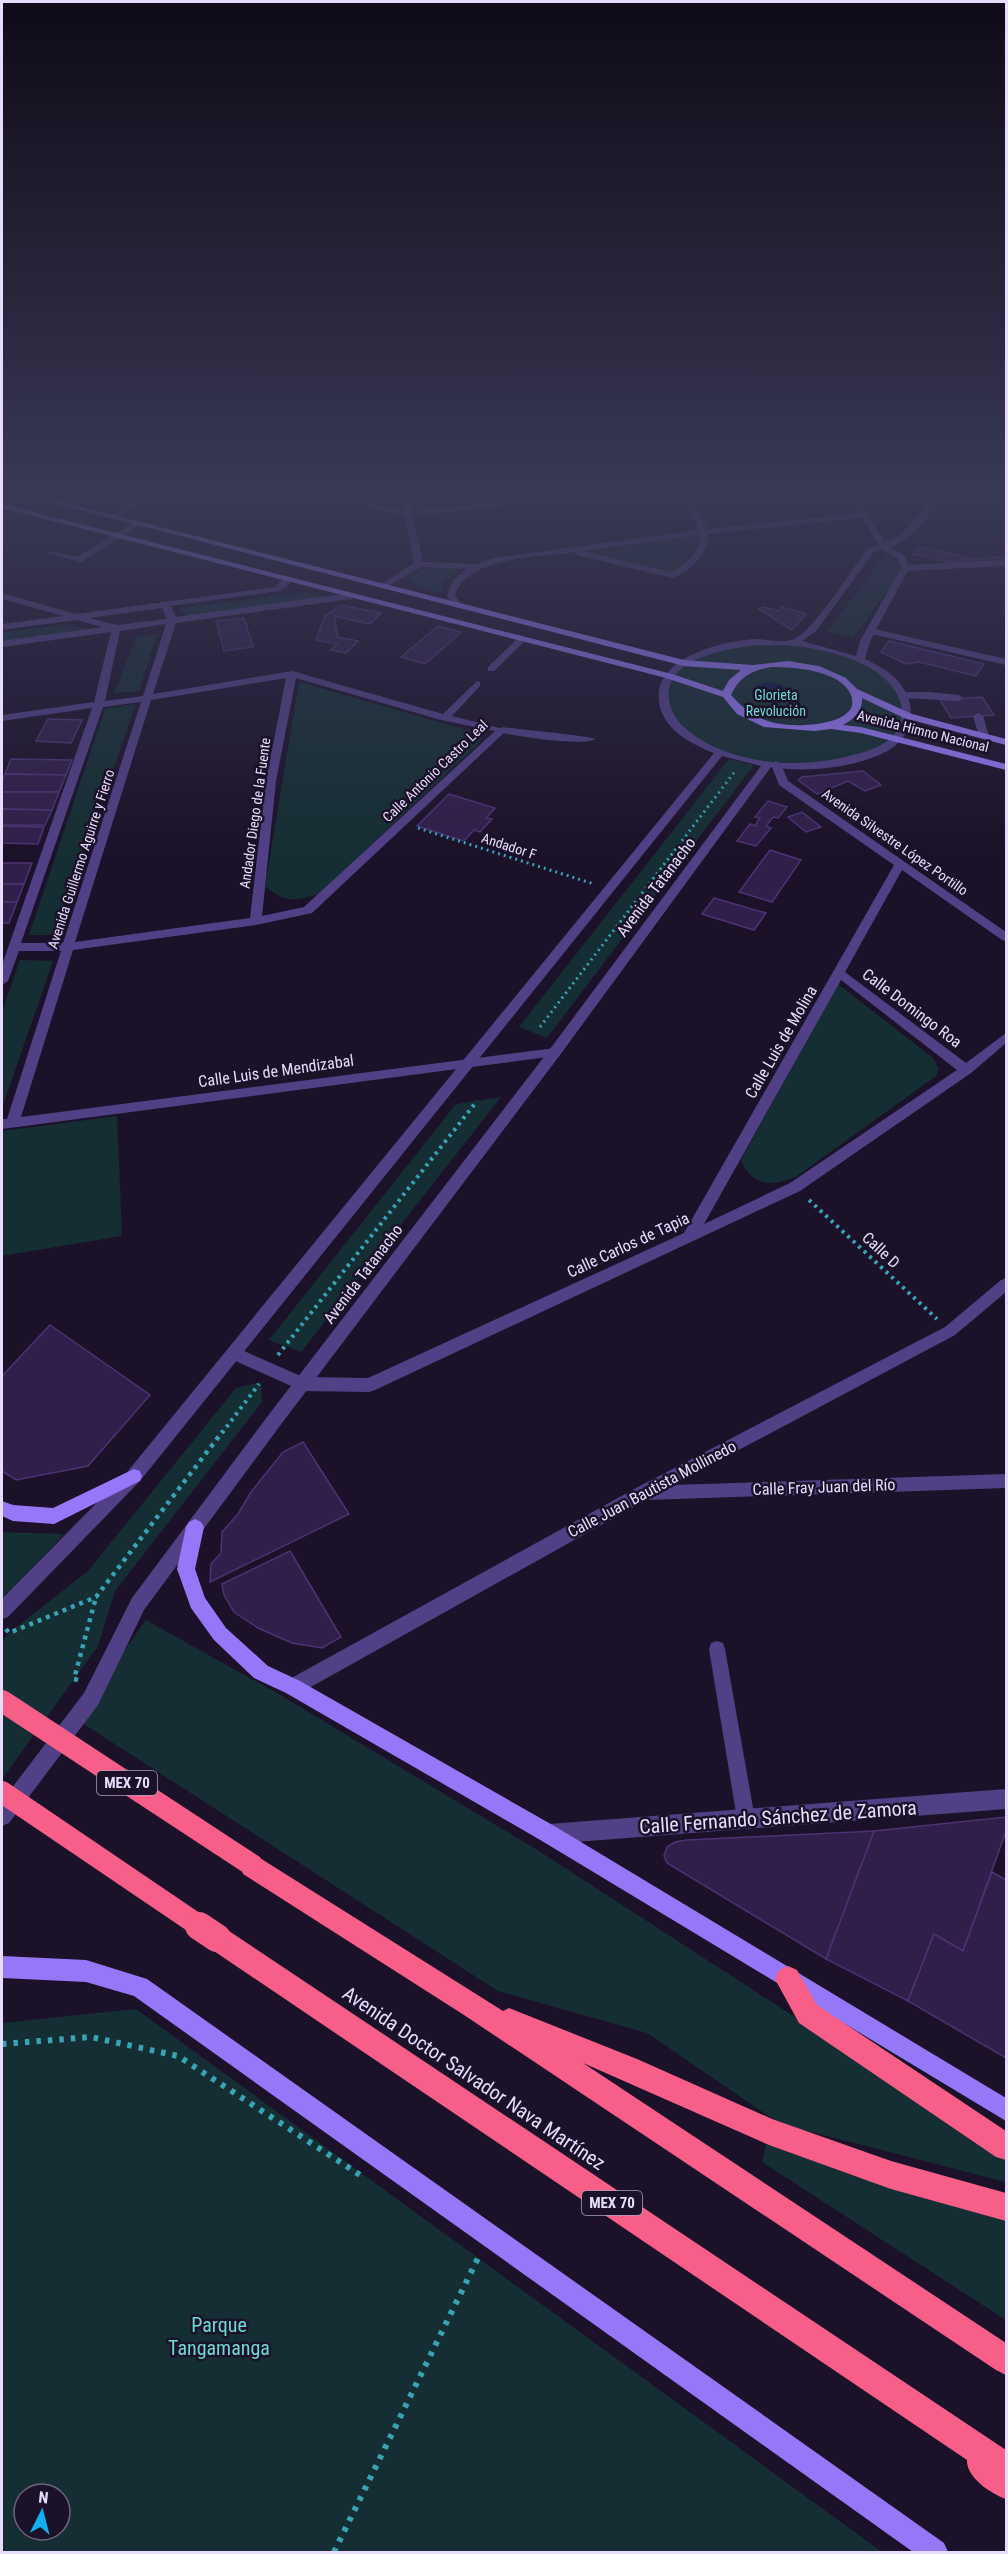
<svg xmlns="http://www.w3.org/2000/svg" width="1008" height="2554" font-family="'Roboto Condensed',sans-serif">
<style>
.green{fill:#152e33;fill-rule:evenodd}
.water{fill:#0e1747}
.building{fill:#301f4a;stroke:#4d3274;stroke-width:1.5}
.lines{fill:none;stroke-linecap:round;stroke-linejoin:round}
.path-far3{stroke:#37a4b6;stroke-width:3;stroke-dasharray:2 4;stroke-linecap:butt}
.path-far2{stroke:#37a4b6;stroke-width:4;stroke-dasharray:3 4.5;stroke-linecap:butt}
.path-far1{stroke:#37a4b6;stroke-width:4.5;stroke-dasharray:4 5;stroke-linecap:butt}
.path{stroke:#37a4b6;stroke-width:6;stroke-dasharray:4.5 7;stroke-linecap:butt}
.service{fill:#514086;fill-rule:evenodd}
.pedestrian{fill:#514086;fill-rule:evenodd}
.minor{fill:#514086;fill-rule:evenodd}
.tertiary{fill:#514086;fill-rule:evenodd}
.secondary{fill:#9578f8;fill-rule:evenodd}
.motorway{fill:#f75e88;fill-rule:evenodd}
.motorway-bridge-far1{stroke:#f75e88;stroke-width:22}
.motorway-bridge{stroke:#f75e88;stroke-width:28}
.labels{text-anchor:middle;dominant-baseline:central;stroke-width:5;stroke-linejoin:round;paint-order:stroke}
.far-park-label{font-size:14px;fill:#6bdbd6;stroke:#1b1229}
.far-street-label{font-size:14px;fill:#e7dcfd;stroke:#1b1229}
.shield{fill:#1b1229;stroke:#aa9fbd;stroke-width:1.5}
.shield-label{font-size:15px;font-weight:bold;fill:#e7dcfd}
.street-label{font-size:16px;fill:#e7dcfd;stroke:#1b1229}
.near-street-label{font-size:20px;fill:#e7dcfd;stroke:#1b1229}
.near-park-label{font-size:20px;fill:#6bdbd6;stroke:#1b1229}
</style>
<rect width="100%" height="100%" fill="#1b1229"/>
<g class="green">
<path d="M701,535l-14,25 -18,12 -66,-15 1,-8z"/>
<path d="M886,554l11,6 4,12 -48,66 -26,-6z"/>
<path d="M445,567l16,3 -19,14v9l-20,-5 -15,-8c6,-12 25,-12 38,-13z"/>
<path d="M307,592l23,6 -142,20 -8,-10z"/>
<path d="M68,624l24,6 -90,12v-10z"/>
<path d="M157,634l-18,57 -25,2 22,-56z"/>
<path d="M755,642l39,1 39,7 32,12 25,16 18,38 -11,23 -53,23 -76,2 -48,-12 -32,-16 -20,-20 1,-39 19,-17z"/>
<path d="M299,682l178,51 4,4 -1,5 -161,152c-24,7 -34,9 -54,-8z"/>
<path d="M136,704l-80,231h-27l76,-226z"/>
<path d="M729,759l25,6 -207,273 -28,-11z"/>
<path d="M20,960l33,1 -51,147v-97z"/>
<path d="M838,984l95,74 6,11 -3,7 -139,100c-23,11 -45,11 -56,-16z"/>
<path d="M501,1097l-200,255 -32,-12 187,-236z"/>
<path d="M117,1116l5,120 -120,20v-125z"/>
<path d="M261,1382l1,20 -147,189 -17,55 -96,133v-138l7,-8 79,-62 148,-183z"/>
<path d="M2,1532l62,2 -62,66z"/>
<path d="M146,1620l136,76 257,155 467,303v28l-226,-58 -133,-91 -149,-42 -422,-272z"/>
<path d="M136,2009l746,543h-880v-529zM24,2494h36v36h-36z"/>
<path d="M769,2131l122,44 115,32v113l-244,-158z"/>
</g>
<path class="water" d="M769,682l12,2 9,6 1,6c-12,9 -26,7 -37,-1l-2,-6 6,-5z"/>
<g class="building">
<path d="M919,547l52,11 -12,2 -5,3 -41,-9z"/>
<path d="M1002,557l4,1 -1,3 -51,4 6,-5z"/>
<path d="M341,605l40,8 -11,11 -36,-8 4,21 20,4 -12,12 -15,-3 6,-6 -21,-4 9,-24z"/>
<path d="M764,607l15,4 3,-4 24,7 -14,16 -33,-21z"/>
<path d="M244,618l9,29 -29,4 -8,-30z"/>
<path d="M438,626l23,6 -36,32 -24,-7z"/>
<path d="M889,641l95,23 -8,12 -57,-14 -13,2 -25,-12z"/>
<path d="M982,697l12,18 -43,3 -11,-18z"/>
<path d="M48,719l34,1 -11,23 -35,-2z"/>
<path d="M11,759l61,1 -6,15 -61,-1z"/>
<path d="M863,771l18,14 -16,6 -17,-10 -31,13 -19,-14 4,-3z"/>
<path d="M5,774l61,1 -7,17h-57v-11z"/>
<path d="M2,792h57l-7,18 -50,-1z"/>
<path d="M449,794l46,14 -9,10 6,1 -12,13 -6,-2 -10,11 -47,-15z"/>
<path d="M768,801l19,6 -9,11 -5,-1 -7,9 5,2 -15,18 -19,-5 13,-17 5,2 5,-8 -5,-1z"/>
<path d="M2,809l50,1 -7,15h-43z"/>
<path d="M802,812l19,15 -15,5 -18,-15z"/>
<path d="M2,826l42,1 -6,17 -36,-1z"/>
<path d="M770,850l31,10 -29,42 -33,-10z"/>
<path d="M2,863h30l-8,21h-22z"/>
<path d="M2,884h22l-7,18h-15z"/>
<path d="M714,898l52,15 -12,17 -52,-16z"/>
<path d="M2,902h15l-8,21h-7z"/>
<path d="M50,1325l100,70 -62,71 -72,14 -14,-9v-95z"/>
<path d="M303,1442l46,72 -139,68 1,-18 10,-11 1,-21 16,-18 13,-22 32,-40z"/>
<path d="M290,1551l51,86 -19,11 -30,-5 -34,-15 -24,-16 -10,-17 -2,-11z"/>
<path d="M1006,1817v14l-43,120 -29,-17 -26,67 -82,-42 48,-128z"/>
<path d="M874,1831l-48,128 -159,-96 -3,-7 3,-9 8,-5 12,-2z"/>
<path d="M992,1872l14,8v178l-98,-57 26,-67 29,17z"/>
</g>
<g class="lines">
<g class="path-far3">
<path d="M418,828l176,56"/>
<path d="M540,1027l196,-257"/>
</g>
<g class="path-far2">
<path d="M809,1200l128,119"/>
<path d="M278,1355l199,-254"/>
<path d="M222,1433l37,-49"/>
</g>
<g class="path-far1">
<path d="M6,1629l3,4 87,-36 127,-166"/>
<path d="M78,1680l-4,-1 22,-82"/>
</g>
<g class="path">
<path d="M2,2044l89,-7 87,19 182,119"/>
<path d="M334,2552l145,-296"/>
</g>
<g class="service">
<path d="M135,522l7,2 -61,38 -35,-9 4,-2 27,6z"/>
<path d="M929,692l30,3 4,3 -4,3 -56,-3 -4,-3 4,-3z"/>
<path d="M978,713l5,3 6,20 -2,2 -8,-2 -6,-20z"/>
<path d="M717,1641l6,2 2,6 30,170 -3,6 -6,3 -6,-3 -3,-6 -28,-170 2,-6z"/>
</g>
<g class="pedestrian">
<path d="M146,493h10l-42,26 -7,-2z"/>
<path d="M502,727c13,2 89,9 93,12 -11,8 -80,-3 -97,-7l-1,-2z"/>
</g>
<g class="minor">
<path d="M315,493h14l75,18 -4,-18h8l4,18 168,-18h26l-4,2 -189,21 10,46 53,2 17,-6 206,-28 -17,-37h8l17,36 159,-16 4,2 -4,2 -158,17c2,19 -19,39 -36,44l-95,-23 -1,-3c-34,5 -111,4 -121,44l7,9 -5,3 -3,-1 -7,-11 6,-16 13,-11 -45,-2 -34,20 -7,-2 34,-22 -9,-47zM700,535c2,15 -16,32 -29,37l-88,-21z"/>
<path d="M938,493h8c-15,19 -38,57 -66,55v-4l22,-10z"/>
<path d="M1006,560v6l-101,5 -4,-3 4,-3z"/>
<path d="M285,576l3,1 2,6 -10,8 -109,15 5,11 175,-24 4,3 -4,3 -175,24 -23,71 139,-23 151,43 34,-33 3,1v4l-28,30 55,14 -195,183 -56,12 -183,25 -52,167 534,-69 6,4 -6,4 -553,73v-10h5l54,-168h-42l-11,30 -6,4v-20l90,-257 -90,13v-6l92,-13 17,-70 -109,15v-6l101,-14 -27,-7 -74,10v-6l61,-8 -61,-17v-6l74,21 199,-27zM162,608l5,11 -50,6 -28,-7zM166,624l-23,72 -38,5 15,-70zM286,678l-20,103 -16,137 -175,24 76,-242zM296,678l145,42 54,11 -191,176 -42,9 14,-135zM141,702l-78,241h-42l82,-236z"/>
<path d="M870,628l136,31v6l-139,-32v-4z"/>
<path d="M519,637l8,2 -33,32h-6v-4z"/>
<path d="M776,761l5,3 7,17 218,151v9l-4,-1 -100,-70 -57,102 121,91 40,-30v10l-35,30 -171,118 -425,199 -6,2 -67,-1 -73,-33 -2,-5 2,-5 6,-1 68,30 65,1 316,-145 210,-368 -115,-80 -8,-21zM841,980l116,90 -167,113 -86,41z"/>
<path d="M1006,1278v14l-51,43 -282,150 333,-11v14l-360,12 -346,193 -7,3 -7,-3 -2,-6 2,-6 350,-193 309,-161 56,-47z"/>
<path d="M1006,1789v20l-457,35 -7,-3 -3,-7 3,-7 7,-3z"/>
</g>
<path class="tertiary" d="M848,493h8l30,51 19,12 4,12 -39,73 -5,18c10,5 20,10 28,17 24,21 25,57 -4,74 -31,18 -84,23 -118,17l-211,288 -281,372 -135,183 -46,95 -89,118 -7,3v-25l82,-108 48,-95 135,-181 283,-368 211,-283 -39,-10 -582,725 -132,136 -6,2v-20l126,-128 586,-718c-21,-8 -48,-22 -54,-46 -12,-48 60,-66 95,-68 11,0 26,4 37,1 19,-5 61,-72 75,-91l11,-4zM882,549l16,10 3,9 -41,73 -4,15 -54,-15 14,-10 57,-78zM755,645c14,1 28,-1 41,1 34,4 92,18 104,55 4,11 1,26 -6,34 -11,12 -26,16 -41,20 -50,14 -118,11 -162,-22 -11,-8 -20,-19 -22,-33 -5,-42 55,-50 86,-55z"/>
<g class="secondary">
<path d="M14,493h13l657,167 69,5 35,-4 31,5 27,12 11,11 55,25 94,25v6l-102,-27 -42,-20c1,13 -8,21 -19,27l18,2 145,37v6l-145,-37 -30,-4 -17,2 -50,-4 -27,-13 -14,-17 -57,-19 -664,-170v-4l670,170 51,17 6,-11 12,-10 -57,-4zM771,667c23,0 70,3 80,28 2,6 2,13 -3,17 -14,15 -62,16 -80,9 -16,-5 -26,-14 -37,-26 9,-19 21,-24 40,-28z"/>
<path d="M134,1469l6,2 2,5 -2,5 -86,43 -41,-3 -11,-5v-15l11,4 40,3z"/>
<path d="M195,1519l6,3 3,5 -9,42 10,29 21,30 42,38 32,15 256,146 450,271v23l-464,-280 -256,-148 -32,-15 -40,-38 -23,-32 -14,-39 9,-42 3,-5z"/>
<path d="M2,1956l84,4 61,19 797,564 4,9h-35l-779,-556 -48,-14 -84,-4z"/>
</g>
<g class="motorway">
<path d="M252,1853l251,158 6,-3 128,51 135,60 119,42 115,32v28l-115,-32 -122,-44 -186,-82 423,280v32l-10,-5 -532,-355 -221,-141 -3,-9 3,-9z"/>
<path d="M217,1925l9,4 780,521v49c-15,-5 -40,-22 -39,-39l-759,-513 -4,-9 4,-9z"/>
<path d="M788,1966l9,4 20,35 189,126v29l-10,-3 -197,-134 -24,-44 4,-9z"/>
</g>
<g class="motorway-bridge-far1">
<path d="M2,1701l250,164"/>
<path d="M2,1792l199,135"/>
</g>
<path class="motorway-bridge" d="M199,1926l18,12"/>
</g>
<linearGradient id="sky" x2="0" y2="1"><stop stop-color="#0f0a17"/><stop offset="0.58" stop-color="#393954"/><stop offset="1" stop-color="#393954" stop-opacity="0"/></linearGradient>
<rect width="1008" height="850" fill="url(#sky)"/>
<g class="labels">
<g class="far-park-label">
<text x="776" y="695">Glorieta<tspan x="776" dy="16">Revolución</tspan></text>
</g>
<g class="far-street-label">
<text transform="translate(923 731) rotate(14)">Avenida Himno Nacional</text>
<text transform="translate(435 771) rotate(-44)">Calle Antonio Castro Leal</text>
<text transform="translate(255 813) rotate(-82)">Andador Diego de la Fuente</text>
<text transform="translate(895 842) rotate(35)">Avenida Silvestre López Portillo</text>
<text transform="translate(509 846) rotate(18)">Andador F</text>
<text transform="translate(81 859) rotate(-72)">Avenida Guillermo Aguirre y Fierro</text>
</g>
<g class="shield">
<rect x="97" y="1771" width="60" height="24" rx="4.5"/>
<rect x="582" y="2191" width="60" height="24" rx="4.5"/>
</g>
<g class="shield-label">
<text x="127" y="1783">MEX 70</text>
<text x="612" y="2203">MEX 70</text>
</g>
<g class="street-label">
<text transform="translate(656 887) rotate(-53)">Avenida Tatanacho</text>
<text transform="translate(912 1008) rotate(37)">Calle Domingo Roa</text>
<text transform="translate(781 1042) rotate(-60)">Calle Luis de Molina</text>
<text transform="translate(276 1071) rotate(-8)">Calle Luis de Mendizabal</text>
<text transform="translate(628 1245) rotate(-25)">Calle Carlos de Tapia</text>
<text transform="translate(881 1250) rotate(43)">Calle D</text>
<text transform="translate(363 1274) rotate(-53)">Avenida Tatanacho</text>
<text transform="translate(824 1487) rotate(-2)">Calle Fray Juan del Río</text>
<text transform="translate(652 1489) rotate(-28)">Calle Juan Bautista Mollinedo</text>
</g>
<g class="near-street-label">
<text transform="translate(778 1817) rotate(-4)">Calle Fernando Sánchez de Zamora</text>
<text transform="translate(474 2078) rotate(34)">Avenida Doctor Salvador Nava Martínez</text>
</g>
<g class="near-park-label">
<text x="219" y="2325">Parque<tspan x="219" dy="23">Tangamanga</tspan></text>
</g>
</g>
<rect width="1008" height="2554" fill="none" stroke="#e7dcfd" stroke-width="6"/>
<g transform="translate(42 2512) rotate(6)"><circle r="28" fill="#1b1229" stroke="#6d637e" stroke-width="1.5"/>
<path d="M0-4.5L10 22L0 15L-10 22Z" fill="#13aff3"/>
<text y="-9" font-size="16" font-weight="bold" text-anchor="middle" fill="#e7dcfd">N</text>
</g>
</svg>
